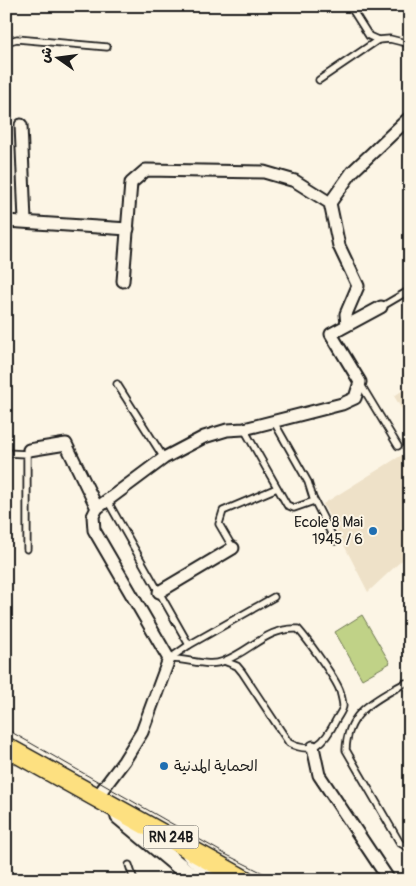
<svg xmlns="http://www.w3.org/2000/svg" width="416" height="886" font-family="Pangolin,'Playpen Sans Arabic',sans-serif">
<rect width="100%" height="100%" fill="#fcf5e5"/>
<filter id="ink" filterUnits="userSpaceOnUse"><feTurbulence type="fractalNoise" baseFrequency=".02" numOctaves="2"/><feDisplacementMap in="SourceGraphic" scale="10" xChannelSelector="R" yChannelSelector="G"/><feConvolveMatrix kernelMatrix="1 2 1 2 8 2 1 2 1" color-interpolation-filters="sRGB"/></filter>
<g filter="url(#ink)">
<!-- built -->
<g fill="#eee1c8">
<path d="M410,386V423L394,396Z"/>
<path d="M410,450V557L401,561L368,592L323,504Z"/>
</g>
<!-- pitch -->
<path fill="#c0d287" stroke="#6e7752" d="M362,615L390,663L362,679L335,632Z"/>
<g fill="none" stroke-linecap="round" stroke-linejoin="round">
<!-- lane casing -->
<g stroke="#1c1c1c" stroke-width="9">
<g id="lane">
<path d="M350,6L369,36L378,40L390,39L406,43L410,41"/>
<path d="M6,42L17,39L107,47"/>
<path d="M319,80L378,40"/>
<path d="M381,307L410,290"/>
<path d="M360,383L398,446"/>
<path d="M117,384L164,458"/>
<path d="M274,422L308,482L313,498L335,541"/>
<path d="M244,429L287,505L294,508L314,501"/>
<path d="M6,453L27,454V549"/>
<path d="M107,500L189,645"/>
<path d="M233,548L219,524L223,511L277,488"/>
<path d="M169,659C187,658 208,668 224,661C251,651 267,627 298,629C307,639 336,679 340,691C341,695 343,702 343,706C343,710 338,716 336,720C325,742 314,756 289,743L242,672L237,666L224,661"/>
<path d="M169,659L189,645L274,597"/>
<path d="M405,683C376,700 347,711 346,750L400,843L410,849"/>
<path d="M129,865L134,880"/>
</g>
</g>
<!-- street casing -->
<g stroke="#1c1c1c" stroke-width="15">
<g id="street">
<path d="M21,125L25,221"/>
<path d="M330,203L352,172L410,117"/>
<path d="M6,221L128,229"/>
<path d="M123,281L131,183L146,170L264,172L295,181L330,203L339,246L358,286L346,314L347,325"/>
<path d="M29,450L66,444L97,508"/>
<path d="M159,592L233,548"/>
<path d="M313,747L319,775L389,880"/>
<path d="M96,798L124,761L142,732L169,659L94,530L93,516L97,508L164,458L204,437L227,430L244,429L342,404L355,398L360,382L331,334L381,307"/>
</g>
</g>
<!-- secondary casing -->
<g stroke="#1c1c1c" stroke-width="20">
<g id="secondary">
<path d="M119,816L196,880"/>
<path d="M190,854L218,880"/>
</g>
</g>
<!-- primary casing -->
<g stroke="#1c1c1c" stroke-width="22">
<path id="primary" d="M6,747L245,880"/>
</g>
<!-- lane -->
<use href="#lane" stroke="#fcf5e5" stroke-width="5.5"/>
<!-- street -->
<use href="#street" stroke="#fcf5e5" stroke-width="11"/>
<!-- secondary -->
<use href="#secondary" stroke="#fcf5e5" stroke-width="16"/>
<!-- primary -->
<use href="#primary" stroke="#fde080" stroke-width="19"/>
<!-- tram -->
<path stroke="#1c1c1c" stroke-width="1" d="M6,729L225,854L277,880"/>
</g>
</g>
<!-- markers -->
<g fill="#1f6fb2" stroke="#fcf5e5" stroke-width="2">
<circle cx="373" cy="531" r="5"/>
<circle cx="164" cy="766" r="5"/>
</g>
<g text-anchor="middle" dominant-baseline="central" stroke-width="4" stroke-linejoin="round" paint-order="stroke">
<!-- shield labels -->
<rect fill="#fcf5e5" stroke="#5f5d58" stroke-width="1" x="143.5" y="825.5" width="55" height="23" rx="4"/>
<g font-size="14" font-weight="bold" fill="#1c1c1c">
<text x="171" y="837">RN 24B</text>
</g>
<!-- poi labels -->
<g font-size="15" fill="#1c1c1c" stroke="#fcf5e5" text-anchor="end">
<text x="363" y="522">Ecole 8 Mai<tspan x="363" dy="17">1945 / 6</tspan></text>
<text x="174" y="766" text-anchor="start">الحماية المدنية</text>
</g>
</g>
<!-- margin -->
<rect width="416" height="886" fill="none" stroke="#fcf5e5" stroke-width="25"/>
<rect x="12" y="12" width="391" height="861" fill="none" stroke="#1c1c1c" stroke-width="2" filter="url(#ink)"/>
<!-- north arrow -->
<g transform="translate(58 58) rotate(284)" stroke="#fcf5e5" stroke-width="4" paint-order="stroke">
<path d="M0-4L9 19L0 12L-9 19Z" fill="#1c1c1c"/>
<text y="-8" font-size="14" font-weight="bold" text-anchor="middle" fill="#1c1c1c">ش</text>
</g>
</svg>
